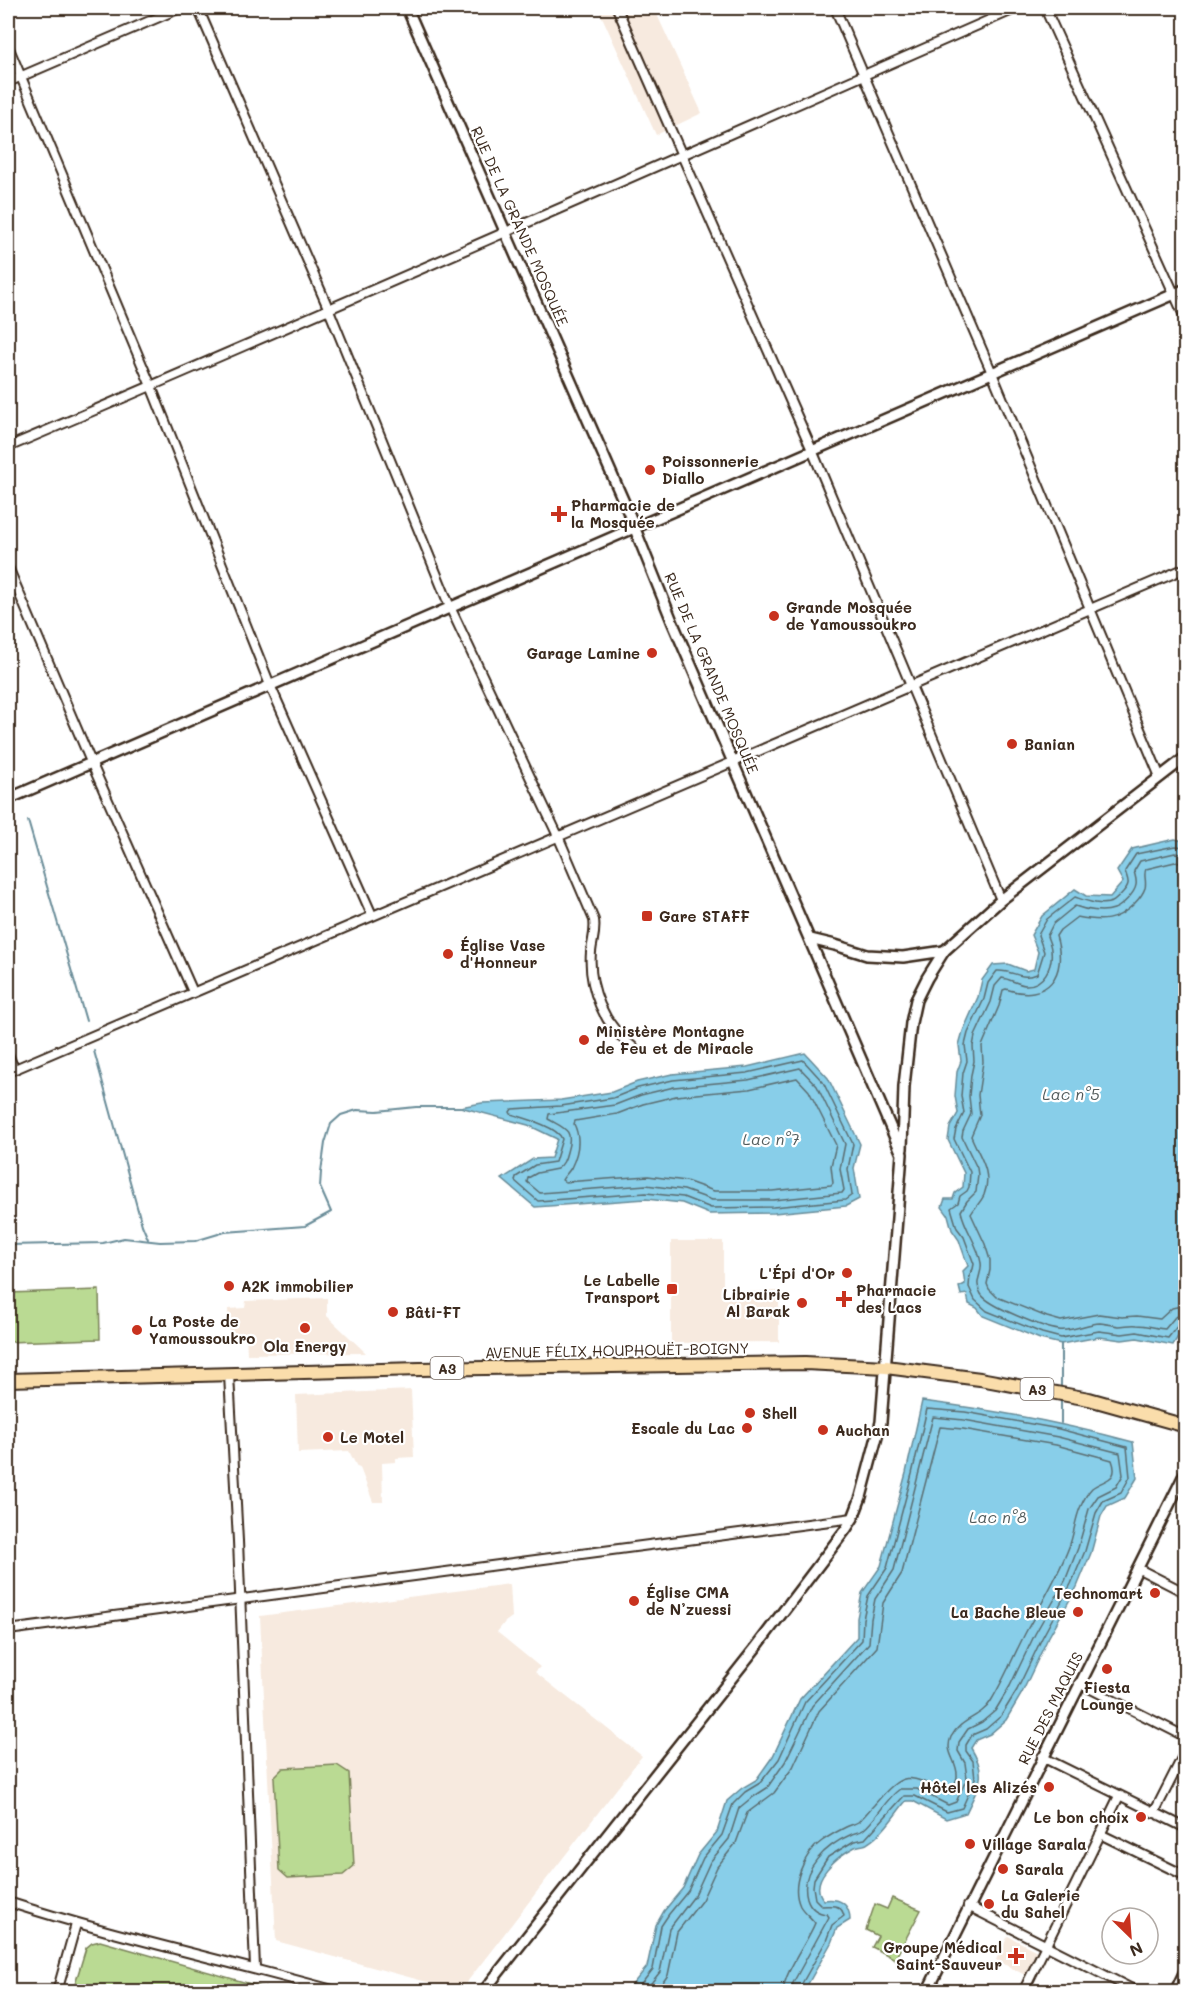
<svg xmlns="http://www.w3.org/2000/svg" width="1193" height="1999" font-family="Mali,sans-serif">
<rect width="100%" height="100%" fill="#fff"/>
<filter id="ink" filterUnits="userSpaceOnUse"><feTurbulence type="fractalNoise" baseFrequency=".0167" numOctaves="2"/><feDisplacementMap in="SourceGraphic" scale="12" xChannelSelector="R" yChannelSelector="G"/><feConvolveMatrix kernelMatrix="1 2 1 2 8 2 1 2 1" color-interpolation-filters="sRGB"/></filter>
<g filter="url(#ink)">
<!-- built -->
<g fill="#f7eadf">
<path d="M598,8H654L702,113L656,135Z"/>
<path d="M671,1241H723V1296H734V1292L779,1291V1342L671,1343Z"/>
<path d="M327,1298V1316L366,1353L247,1354L246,1334H229L228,1309L245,1308L246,1301Z"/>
<path d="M411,1390L414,1457L396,1458V1462L382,1463L383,1502H373L360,1468L357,1467L349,1451L298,1453L296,1395Z"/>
<path d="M510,1584L512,1617L505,1622L497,1632L540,1667L535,1672L642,1756L460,1991L276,1941L260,1616Z"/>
<path d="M1008,1936L1037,1951L1025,1975L996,1960Z"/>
</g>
<!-- green -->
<g fill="#bada93" stroke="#7a8258" stroke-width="1.5">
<path d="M99,1290L100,1339L8,1342V1293Z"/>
<path d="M337,1765L349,1773L354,1866L343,1875L288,1878L279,1870L274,1777L283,1768Z"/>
<path d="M892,1898L921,1910L895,1959L872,1947L878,1936L866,1930L875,1904L887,1909Z"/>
<path d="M100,1941L275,1991H73L86,1948L92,1943Z"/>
</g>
<!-- water -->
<g fill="#88cee9" stroke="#698c98" stroke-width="1.5">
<path d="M1175,839L1183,841L1186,847L1185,1325L1173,1345L1137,1338L1122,1340L1099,1337L1061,1344L1040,1339L983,1316L977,1308L969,1304L967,1294L961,1295L959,1287L965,1284L963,1271L968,1266L959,1240L952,1230L948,1215L942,1207L945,1199H953L955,1193L963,1187L964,1173L948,1140L950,1127L958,1113L955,1096L957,1072L961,1061L959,1045L963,1031L978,997L982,980L993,965L1008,964L1026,971L1034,969L1038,952L1031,935L1042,916L1075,889L1086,896L1110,897L1123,882L1117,871L1132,849Z"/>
<path d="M805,1053L828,1078L860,1144L854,1168L859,1199L846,1206L774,1213L709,1214L682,1203L646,1199L535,1207L502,1179L533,1159L551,1158L557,1139L528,1125L460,1107L482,1103L561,1100L612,1092L637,1082L672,1074L747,1067Z"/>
<path d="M922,1401C994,1410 1064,1423 1133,1442L1137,1478L1125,1498L1107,1506L1101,1516L1091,1553L1077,1587L1047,1640L1022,1693L1006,1720L990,1734L976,1740L971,1748C988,1776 979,1785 966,1813L946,1819L913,1801H906C895,1814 883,1834 868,1843C865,1846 859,1845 855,1847C839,1855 806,1881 824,1900C839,1898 850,1903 850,1920L837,1928L831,1943L804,1991H627L647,1967L656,1925L664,1911L683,1888L698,1855L717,1832L727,1801L742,1788L756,1780L773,1756L800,1699L857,1637V1618L862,1593L881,1566L906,1473Z"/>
</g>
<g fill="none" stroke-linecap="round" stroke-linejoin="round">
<!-- shore -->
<g stroke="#5a6c6f" stroke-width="1.5">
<path d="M1186,847L1175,846L1136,854L1125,871C1128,881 1131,883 1123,892C1120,895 1116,900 1112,902C1101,907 1084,900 1075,897L1047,919L1038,935L1044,952L1037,974C1021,981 1014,970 997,971L988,983L984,999L968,1033L965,1045L967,1061L963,1073L961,1096L964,1113L956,1129L954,1139L970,1172L969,1187L967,1191L960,1196L958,1203L951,1208L957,1228L964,1237L974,1264L973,1269L970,1274L969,1287L975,1300L987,1311L1042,1333L1061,1338L1099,1331L1122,1334L1137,1332L1168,1338L1179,1324L1186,1322"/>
<path d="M1186,855L1175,853L1140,861L1134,871C1135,876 1137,880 1136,885C1135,893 1121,907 1114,909C1103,913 1085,910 1075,906L1053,924L1047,936C1048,940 1051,945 1051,950C1053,966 1044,986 1025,985C1017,984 1010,979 1002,978L995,986L991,1002L975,1036L973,1046L974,1061L971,1075L969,1096L971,1114L963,1131L962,1137L977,1168L978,1175L976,1192L967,1201L961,1211C965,1230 978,1244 981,1263C983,1274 973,1281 981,1294C988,1306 1044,1328 1059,1330C1073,1332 1087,1323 1100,1323C1107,1324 1113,1325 1119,1326C1125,1326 1131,1324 1137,1325C1146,1325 1156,1328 1165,1329L1175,1317L1186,1314"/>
<path d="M1186,864L1175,862L1146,869C1143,875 1147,881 1145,888C1143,894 1139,899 1134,904C1116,922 1102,922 1077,917L1060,930L1056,936C1068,975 1048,1003 1006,989L1003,990L999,1006L982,1046L983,1062L978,1095L980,1115L971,1136C979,1156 993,1172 984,1195C981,1202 975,1207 971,1214L985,1244L990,1260V1270L987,1284L989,1289L997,1297L1047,1317L1061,1321L1099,1314L1122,1317L1137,1316L1160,1319L1172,1308L1186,1305"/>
<path d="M803,1060L823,1082L853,1144L848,1169L852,1195L845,1200L773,1207L711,1208L683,1197L646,1193L538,1201L515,1181L516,1177L535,1165L555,1162L562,1139C558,1127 524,1118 511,1114L510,1112L512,1109L561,1106L613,1098L638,1088L673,1080L747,1073Z"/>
<path d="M800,1068L817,1086L845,1144L840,1169L844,1190L842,1193L773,1200H712L684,1190L646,1185L540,1193L527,1182L528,1178L537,1173L557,1169C563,1165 565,1160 567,1152C574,1130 566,1129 548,1119L549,1114L615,1105L641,1095L674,1087L748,1080Z"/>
<path d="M797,1078L809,1091L836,1145L831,1166L833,1183L831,1185L772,1191H714L686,1181L648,1176L565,1182L562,1180C564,1176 568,1173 571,1168C578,1154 581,1138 574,1124L575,1121L617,1114L643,1104L676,1096L749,1089Z"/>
<path d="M635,1992L653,1969L661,1926L669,1914L688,1891L703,1858L722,1835L733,1804L745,1792L760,1783L779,1759L805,1702L862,1640L863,1619L868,1596L887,1568L912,1474L927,1409L965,1412L1059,1429L1127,1447L1130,1477L1121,1493L1103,1501L1096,1513L1085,1551L1071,1584L1042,1638L1017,1690L1001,1716L986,1729L972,1735L966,1745V1751L973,1761L975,1779L962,1808L947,1812L915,1796H904L865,1839L854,1841L828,1857L814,1879L813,1887L815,1899L822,1906C832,1906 841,1903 844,1916L832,1925L826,1941L800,1987L799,1992"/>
<path d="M644,1992L660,1972L669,1929L695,1895L710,1862L729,1839L739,1808L750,1799L767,1788L785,1762L812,1706L869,1643L871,1619L875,1599L894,1570L933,1417L964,1420L1058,1437L1120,1453L1123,1475L1116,1487L1098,1496L1089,1509L1078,1548L1065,1581L1035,1634L1010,1686L995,1711L982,1722L968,1729L959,1742L958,1751L965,1763L967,1778L956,1802L948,1805L917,1789H900C885,1799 877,1819 863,1830C859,1833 855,1832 850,1835C827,1845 799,1869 807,1898C810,1908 817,1913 827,1914L829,1917L793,1983L792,1992"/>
<path d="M656,1992L668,1975L677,1932L702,1900L717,1867L736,1843L747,1813L774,1793L793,1767L819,1711L877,1647L883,1603L902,1573L940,1427L963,1429L1056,1445L1112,1460C1120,1481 1104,1479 1092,1488C1087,1493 1083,1501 1080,1508C1075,1520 1074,1534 1069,1547C1058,1576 1043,1601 1028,1628C1015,1652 1005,1678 991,1701C981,1718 961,1718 951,1737C944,1753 958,1761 957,1776C957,1781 953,1788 950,1793L947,1794C908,1773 904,1770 874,1805C869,1810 864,1817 858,1822C855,1824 850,1825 846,1827C838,1831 829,1836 822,1841C804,1853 790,1885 800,1906C804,1913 811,1917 815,1923C807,1943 784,1972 783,1992"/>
</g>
<!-- stream -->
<g stroke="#698c98" stroke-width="2">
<path d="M28,821L86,1021"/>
<path d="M94,1051L142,1225L148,1239"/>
<path d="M8,1245L103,1243L124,1238L160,1242L195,1241L225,1232L305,1226L331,1212L320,1187L321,1172L325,1143L331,1124L341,1115L357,1110L377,1111L416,1107H460"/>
<path d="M1061,1391V1344"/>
<path d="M1061,1423V1399"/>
</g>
<!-- minor casing -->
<g stroke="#3b2a1e" stroke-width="12">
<g id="minor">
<path d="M198,8L329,310L450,607L558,836L594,920C596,932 592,941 591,952C588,988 604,1026 633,1047"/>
<path d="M617,8L812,450L1001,900"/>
<path d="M835,8L992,373L1160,777"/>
<path d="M1045,8L1186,320"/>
<path d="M8,46L151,386L270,685L372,915"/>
<path d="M8,82L180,8"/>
<path d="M8,447C345,304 681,155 1017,8"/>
<path d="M8,567L91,762L193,992"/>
<path d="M8,1054L14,1069"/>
<path d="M8,1072L1186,568"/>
<path d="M229,1375L238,1541L255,1968"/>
<path d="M1137,1568L1186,1593"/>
<path d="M8,1630L853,1518"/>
<path d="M1079,1683L1186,1737"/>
<path d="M1042,1757L1186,1828"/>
<path d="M1154,1813L1186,1750"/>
<path d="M1100,1834L1186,1876"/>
<path d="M8,1902C117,1937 229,1961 340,1992"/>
<path d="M968,1906L1138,1992"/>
<path d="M57,1992L76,1924"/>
<path d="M1023,1992L1119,1796"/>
</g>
</g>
<!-- tertiary casing -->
<g stroke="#3b2a1e" stroke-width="14">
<g id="tertiary">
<path d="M407,8L627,509L672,621L902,1154L881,1422L861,1497L853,1518L846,1529L757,1646L483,1992"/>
<path d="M8,799L1186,289"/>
<path d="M810,939L835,945L867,955L903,957L944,951"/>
<path d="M902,1149L904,1086L911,1023L916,1000L927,978L944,951L1001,900L1186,757"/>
<path d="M927,1992L1186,1471"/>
<path d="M1175,1992L1186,1969"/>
</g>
</g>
<!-- trunk casing -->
<g stroke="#3b2a1e" stroke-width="16">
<path id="trunk" d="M8,1380L420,1369L805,1363L886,1367L980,1379L1089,1399L1186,1426"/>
</g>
<!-- minor -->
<use href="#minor" stroke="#fff" stroke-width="8"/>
<!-- tertiary -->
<use href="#tertiary" stroke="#fff" stroke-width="9"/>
<!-- trunk -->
<use href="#trunk" stroke="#faddab" stroke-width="12"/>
</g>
</g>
<!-- markers -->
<g fill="#c8321e" stroke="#fff" stroke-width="2">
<circle cx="650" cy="470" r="6"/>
<path d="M556 505h6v6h6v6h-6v6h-6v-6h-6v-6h6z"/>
<circle cx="774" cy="616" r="6"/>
<circle cx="652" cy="653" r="6"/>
<circle cx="1012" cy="744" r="6"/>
<rect x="641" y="910" width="12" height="12" rx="3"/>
<circle cx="448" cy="954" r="6"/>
<circle cx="584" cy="1040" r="6"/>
<circle cx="847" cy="1273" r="6"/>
<circle cx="229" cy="1286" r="6"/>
<rect x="666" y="1283" width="12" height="12" rx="3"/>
<path d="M841 1290h6v6h6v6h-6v6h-6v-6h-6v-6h6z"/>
<circle cx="802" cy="1303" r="6"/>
<circle cx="393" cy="1312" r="6"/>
<circle cx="305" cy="1328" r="6"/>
<circle cx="137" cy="1330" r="6"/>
<circle cx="750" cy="1413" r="6"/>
<circle cx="747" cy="1428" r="6"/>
<circle cx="823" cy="1430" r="6"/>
<circle cx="328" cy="1437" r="6"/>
<circle cx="1155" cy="1593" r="6"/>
<circle cx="634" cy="1601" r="6"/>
<circle cx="1078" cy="1612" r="6"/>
<circle cx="1107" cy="1669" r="6"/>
<circle cx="1049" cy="1787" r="6"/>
<circle cx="1141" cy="1817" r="6"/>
<circle cx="970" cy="1844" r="6"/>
<circle cx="1003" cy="1869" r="6"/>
<circle cx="989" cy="1904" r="6"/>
<path d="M1013 1947h6v6h6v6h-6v6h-6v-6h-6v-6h6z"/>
</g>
<g text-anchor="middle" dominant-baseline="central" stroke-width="4.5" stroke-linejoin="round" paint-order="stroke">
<!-- shield labels -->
<g fill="#fff" stroke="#766a62" stroke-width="1.5">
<rect x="430.5" y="1357" width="33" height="22" rx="4.5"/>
<rect x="1020.5" y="1378" width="33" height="22" rx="4.5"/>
</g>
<g font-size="14" font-weight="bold" fill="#3b2a1e">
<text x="447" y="1368">A3</text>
<text x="1037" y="1389">A3</text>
</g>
<!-- street labels -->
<g font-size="15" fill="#3b2a1e" stroke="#fff">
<text transform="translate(520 226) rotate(66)">RUE DE LA GRANDE MOSQUÉE</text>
<text transform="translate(712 673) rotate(67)">RUE DE LA GRANDE MOSQUÉE</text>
<text transform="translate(617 1350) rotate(-1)">AVENUE FÉLIX HOUPHOUËT-BOIGNY</text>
<text transform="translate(1050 1708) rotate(-63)">RUE DES MAQUIS</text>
</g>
<!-- poi labels -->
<g font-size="15" font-weight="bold" fill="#3b2a1e" stroke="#fff" text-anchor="start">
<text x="662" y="461">Poissonnerie<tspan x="662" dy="17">Diallo</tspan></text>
<text x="571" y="505">Pharmacie de<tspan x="571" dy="17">la Mosquée</tspan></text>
<text x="786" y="607">Grande Mosquée<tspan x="786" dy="17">de Yamoussoukro</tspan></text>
<text x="640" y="653" text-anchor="end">Garage Lamine</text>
<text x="1024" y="744">Banian</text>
<text x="659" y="916">Gare STAFF</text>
<text x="460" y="945">Église Vase<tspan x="460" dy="17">d'Honneur</tspan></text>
<text x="596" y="1031">Ministère Montagne<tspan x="596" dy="17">de Feu et de Miracle</tspan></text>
<text x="835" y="1273" text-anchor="end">L'Épi d'Or</text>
<text x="660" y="1280" text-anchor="end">Le Labelle<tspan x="660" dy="17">Transport</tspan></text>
<text x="241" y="1286">A2K immobilier</text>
<text x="856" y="1290">Pharmacie<tspan x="856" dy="17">des Lacs</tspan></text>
<text x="790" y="1294" text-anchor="end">Librairie<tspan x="790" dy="17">Al Barak</tspan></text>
<text x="405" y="1312">Bâti-FT</text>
<text x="149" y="1321">La Poste de<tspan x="149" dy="17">Yamoussoukro</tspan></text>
<text x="305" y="1346" text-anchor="middle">Ola Energy</text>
<text x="762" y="1413">Shell</text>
<text x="735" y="1428" text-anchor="end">Escale du Lac</text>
<text x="835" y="1430">Auchan</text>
<text x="340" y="1437">Le Motel</text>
<text x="646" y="1592">Église CMA<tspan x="646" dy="17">de N’zuessi</tspan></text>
<text x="1143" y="1593" text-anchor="end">Technomart</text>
<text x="1066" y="1612" text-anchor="end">La Bache Bleue</text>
<text x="1107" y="1687" text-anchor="middle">Fiesta<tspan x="1107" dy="17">Lounge</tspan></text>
<text x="1037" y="1787" text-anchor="end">Hôtel les Alizés</text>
<text x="1129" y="1817" text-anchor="end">Le bon choix</text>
<text x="982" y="1844">Village Sarala</text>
<text x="1015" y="1869">Sarala</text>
<text x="1001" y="1895">La Galerie<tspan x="1001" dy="17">du Sahel</tspan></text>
<text x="1002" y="1947" text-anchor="end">Groupe Médical<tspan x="1002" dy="17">Saint-Sauveur</tspan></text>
</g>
<!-- water labels -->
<g font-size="16" font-style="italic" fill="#525b5b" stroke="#fff">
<text x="1071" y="1093">Lac n°5</text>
<text x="771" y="1138">Lac n°7</text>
<text x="998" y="1516">Lac n°8</text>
</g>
</g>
<!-- margin -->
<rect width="1193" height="1999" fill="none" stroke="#fff" stroke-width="30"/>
<rect x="15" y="15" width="1163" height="1969" fill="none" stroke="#3b2a1e" stroke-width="2" filter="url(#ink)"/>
<!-- north arrow -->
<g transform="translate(1130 1936) rotate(155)"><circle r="28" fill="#ffffff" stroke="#b1aaa5" stroke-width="1.5"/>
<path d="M0-4.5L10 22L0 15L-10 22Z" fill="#c8321e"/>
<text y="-9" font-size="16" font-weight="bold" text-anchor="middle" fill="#3b2a1e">N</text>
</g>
</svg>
